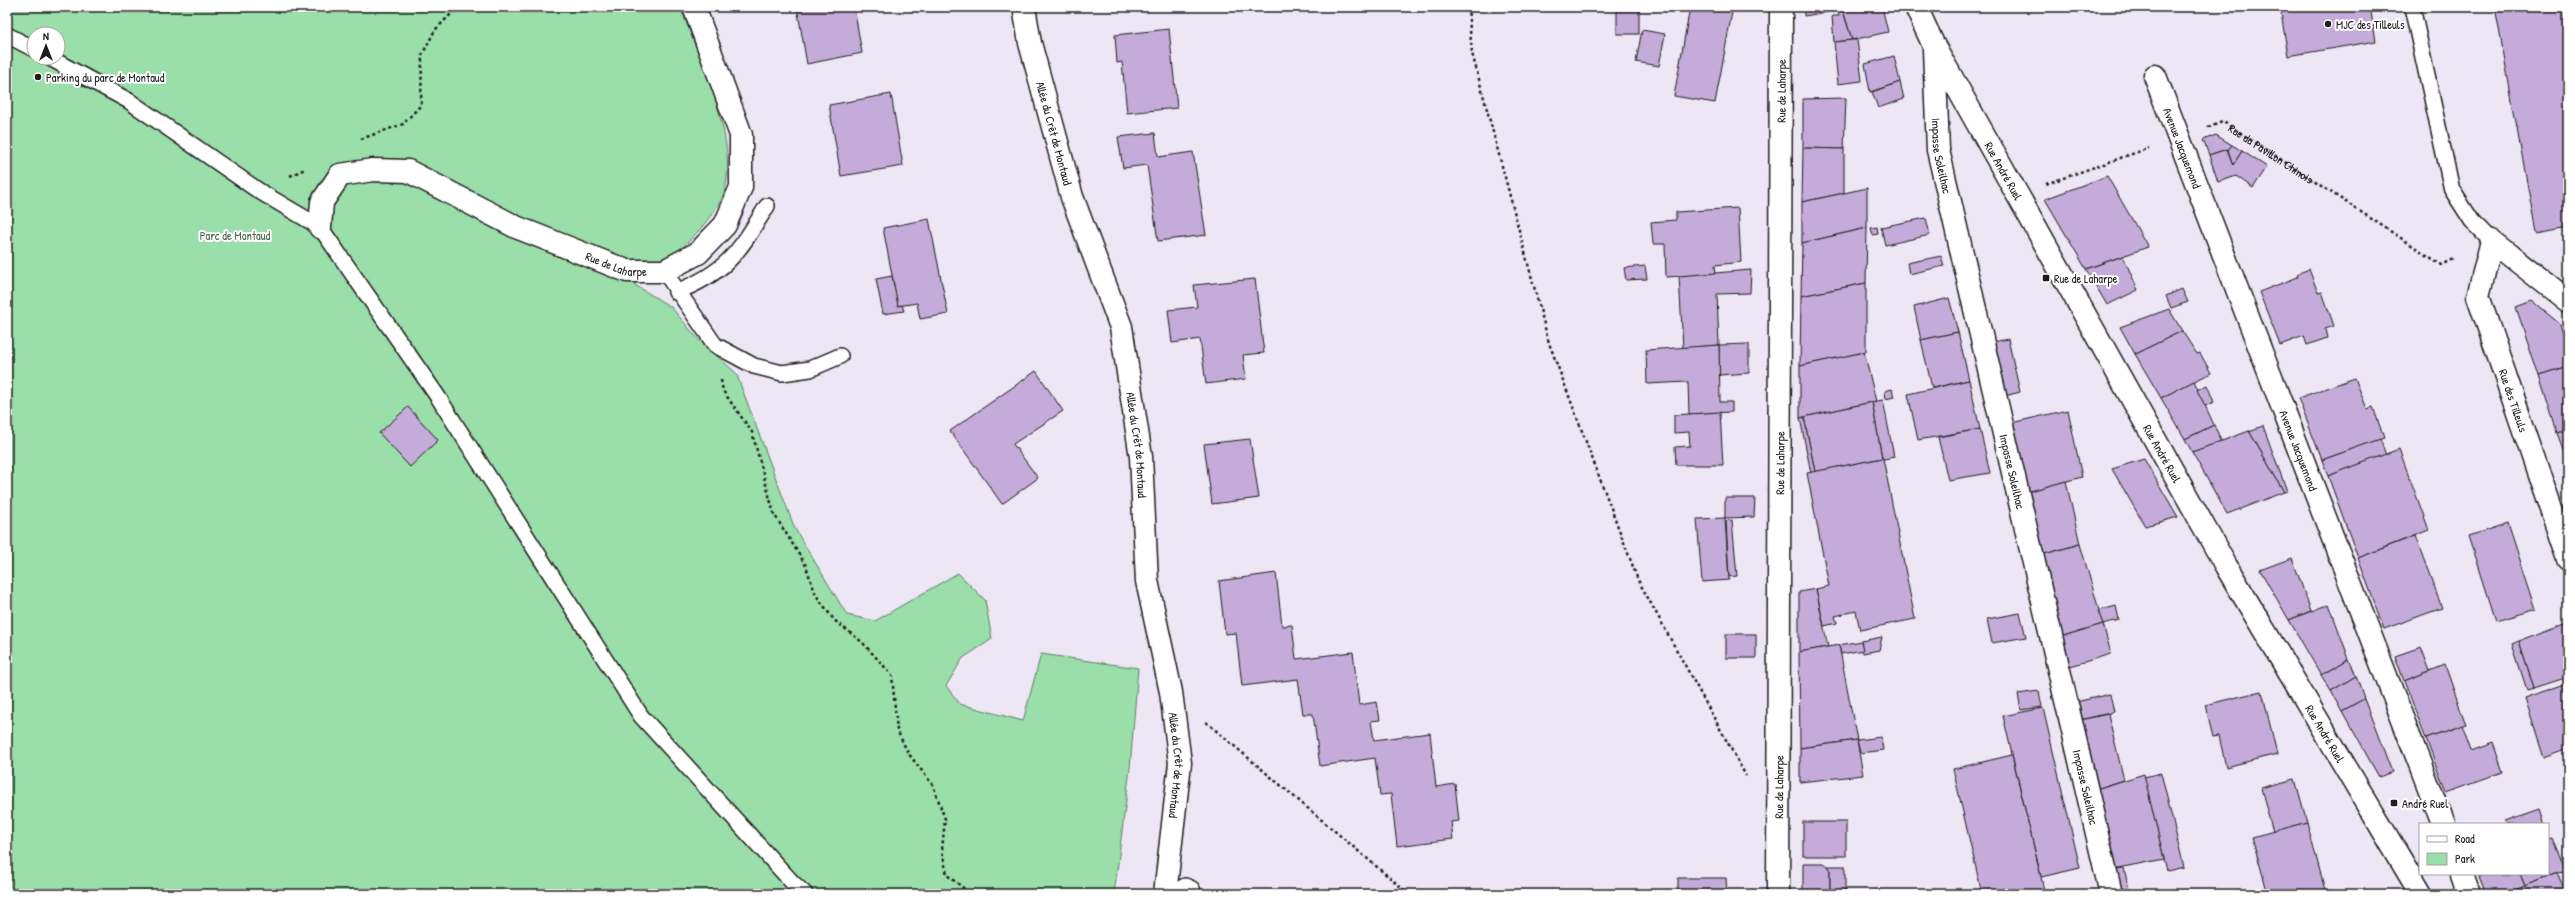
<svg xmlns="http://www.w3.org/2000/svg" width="2575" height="901" font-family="'Patrick Hand',sans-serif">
<rect width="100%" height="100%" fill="#ede6f4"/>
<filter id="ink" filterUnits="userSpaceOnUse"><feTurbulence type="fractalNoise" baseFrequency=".025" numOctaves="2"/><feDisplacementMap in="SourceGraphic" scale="8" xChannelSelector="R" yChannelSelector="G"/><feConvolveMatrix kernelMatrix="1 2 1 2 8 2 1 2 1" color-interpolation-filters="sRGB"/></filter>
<g filter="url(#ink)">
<!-- green -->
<path fill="#9adeaa" stroke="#5b7d63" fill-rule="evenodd" d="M7,7H680C699,56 740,141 724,193C719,208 696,235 684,246C673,256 652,263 638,269L635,285L671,307L698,339L736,373L795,529L847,615L875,621L958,573L985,600L992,639L963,658L946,686L960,704L1023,721L1041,654L1138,668L1130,768L1114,894H7ZM34,34H58V58H34Z"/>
<!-- building -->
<g fill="#c4abd9" stroke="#1c1c1c">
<path d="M797,7H854L862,53L807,64Z"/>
<rect x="1617" y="7" width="22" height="27"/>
<path d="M1690,7H1733L1715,103L1674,96Z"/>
<path d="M1804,7H1828V12L1804,16Z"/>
<path d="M1842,7H1882L1888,32L1852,40Z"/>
<path d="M2280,7H2370L2376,41L2288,56Z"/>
<path d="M2495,7H2568V20H2566L2568,46L2565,47L2568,64V226L2536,232Z"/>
<path d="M1842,8L1852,40L1834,42L1832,16H1839L1838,9Z"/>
<path d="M1169,29L1177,108L1127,113L1122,62L1117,63L1115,35Z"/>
<path d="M1642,30L1665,34L1659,66L1636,62Z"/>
<path d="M1852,40H1857L1862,81L1838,84L1834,42Z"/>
<path d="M1894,56L1900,82L1870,92L1865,64Z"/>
<path d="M1900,82L1904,99L1878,108L1872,92Z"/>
<path d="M891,94L903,166L841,176L829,105Z"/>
<path d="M1846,98L1844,149L1803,148V99Z"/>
<path d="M1155,133L1158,157L1193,152L1206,235L1158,241L1147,165L1123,168L1118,137Z"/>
<path d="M2216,135L2232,145L2228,150L2227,149L2209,155L2203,140Z"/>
<path d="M2232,145L2242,151L2233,165L2228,150Z"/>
<path d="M1803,148L1844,149V193L1802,202Z"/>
<path d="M2227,149L2233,165L2242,151L2267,167L2253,188L2236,176L2218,182L2209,155Z"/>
<path d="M2107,176L2148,247L2086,269L2045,199Z"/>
<path d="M1867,188V228L1802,243V202Z"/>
<path d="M1738,208L1741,262L1715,265L1716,274L1666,277L1665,244H1653L1651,222L1676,220V212Z"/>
<path d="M1926,218L1930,235L1885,245L1881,227Z"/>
<path d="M929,219L948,314L920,319L917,303L898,306L883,228Z"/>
<path d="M1877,227L1878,234L1873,235L1871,228Z"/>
<path d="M1867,228L1866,283L1801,296L1802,243Z"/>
<path d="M1941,256L1944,266L1909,274L1907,263Z"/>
<path d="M2123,256L2138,290L2107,305L2086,269Z"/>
<path d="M1645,266L1647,279L1626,280L1624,268Z"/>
<path d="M2309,269L2318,293L2322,292L2334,326L2325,329L2327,338L2307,345L2304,336L2280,345L2259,292L2298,277L2297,274Z"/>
<path d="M1751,270L1750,293L1717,294L1719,345L1683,348L1679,276Z"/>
<path d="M892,276L898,306L902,305L904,311L883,314L876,279Z"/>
<path d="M1255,279L1264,353L1243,355L1246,379L1206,384L1200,339L1172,343L1168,310L1197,307L1194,285Z"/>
<path d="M1866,283V352L1800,366L1801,296Z"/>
<path d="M2182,289L2188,302L2171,308L2166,296Z"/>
<path d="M1949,298L1958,332L1921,340L1914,307Z"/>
<path d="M2532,301L2560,324L2566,344H2568V367L2539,376L2516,307Z"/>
<path d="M2169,309L2182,331L2135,354L2120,327Z"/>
<path d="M2182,331L2197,354L2200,353L2211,373L2161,398L2135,354Z"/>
<path d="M1958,332L1969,380L1932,388L1921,340Z"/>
<path d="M2008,339L2020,392L2005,396L1993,342Z"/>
<path d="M1749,344V373L1719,375V345Z"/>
<path d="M1719,345L1720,402H1732V412L1689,414L1688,382L1647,384L1646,350Z"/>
<path d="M1864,352L1876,401L1800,418V366Z"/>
<path d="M2568,367V429L2557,433L2539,376Z"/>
<path d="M1036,371L1063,411L1013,444L1038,478L1002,504L950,431Z"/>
<path d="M2355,378L2367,409L2373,407L2384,438L2322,460L2298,398Z"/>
<path d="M1969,380L1980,429L1918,440L1908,394Z"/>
<path d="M2194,381L2214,425L2185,439L2161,398Z"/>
<path d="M2207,385L2214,402L2205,406L2197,390Z"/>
<path d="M1892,389L1894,397L1886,399L1885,391Z"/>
<path d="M1883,400L1894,457L1884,459L1882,458L1872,402Z"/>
<path d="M1872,402L1882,458L1815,472L1804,417Z"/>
<path d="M408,407L438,440L410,467L379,433Z"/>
<path d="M2068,410L2082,477L2027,492L2011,423Z"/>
<path d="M1720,412L1723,465H1676L1675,447L1690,446L1689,432L1674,433V415Z"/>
<path d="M1804,417L1815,472L1811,473L1800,418Z"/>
<path d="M2214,425L2222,442L2192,452L2185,439Z"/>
<path d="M2263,426L2287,491L2284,492L2249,431Z"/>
<path d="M1980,429L1990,473L1948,480L1938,437Z"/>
<path d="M2568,429V463L2557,433Z"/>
<path d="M2249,431L2284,492L2227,514L2192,452Z"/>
<path d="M1250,439L1259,498L1212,504L1204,444Z"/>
<path d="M2380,439L2386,455L2328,476L2322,460Z"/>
<path d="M2399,449L2429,530L2358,558L2328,476Z"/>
<path d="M1883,458L1915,619L1860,630L1856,611L1835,616L1837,623L1824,626L1816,589L1829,586L1807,473Z"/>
<path d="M2144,459L2178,517L2145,526L2112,469Z"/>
<path d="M2066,481L2080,544L2041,555L2027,492Z"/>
<path d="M1725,498H1755L1754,517L1725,518Z"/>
<path d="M1725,518L1729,580L1702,582L1697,519Z"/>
<path d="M1732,520L1737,576L1729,577L1726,521Z"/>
<path d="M2508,523L2536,609L2496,621L2469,536Z"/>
<path d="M2415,536L2442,608L2384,629L2358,558Z"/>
<path d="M2080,544L2103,624L2060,637L2041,555Z"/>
<path d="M2292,558L2311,611L2289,620L2260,570Z"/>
<path d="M1276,573L1282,626L1292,625L1296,659L1353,652L1359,705L1377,702L1380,720L1371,721L1374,740L1430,733L1436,787L1455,784L1459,821L1451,822L1453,839L1397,846L1391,794L1380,795L1375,758L1320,766L1313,714H1303L1298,679L1242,686L1236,633L1225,634L1219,581Z"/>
<path d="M1816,589L1828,647L1799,652V592Z"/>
<path d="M2329,604L2349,659L2321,675L2289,620Z"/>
<path d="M2116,606L2119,620L2103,624L2098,611Z"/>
<path d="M2020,613L2026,637L1992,643L1987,619Z"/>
<path d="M2103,624L2111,654L2067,667L2060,637Z"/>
<path d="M2564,624L2568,636V677L2534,688L2519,641Z"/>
<rect x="1726" y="634" width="30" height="24"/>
<path d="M1882,637L1879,650L1863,653L1861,641Z"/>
<path d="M1861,641L1863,650L1841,654L1839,645Z"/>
<path d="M2519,641L2534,688L2527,690L2512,644Z"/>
<path d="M1839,645L1857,740L1800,748L1799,652Z"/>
<path d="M2421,647L2430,671L2404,681L2395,656Z"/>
<path d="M2349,659L2356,676L2331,691L2321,675Z"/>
<path d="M2445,665L2466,725L2426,739L2404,681Z"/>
<path d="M2356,676L2364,699L2342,711L2331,691Z"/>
<path d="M2568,683V748L2543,757L2524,698Z"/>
<path d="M2039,691L2042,707L2021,710L2018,694Z"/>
<path d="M2262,691L2277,754L2226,767L2219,736L2213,737L2205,705Z"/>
<path d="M2110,694L2114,712L2080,720L2076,702Z"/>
<path d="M2364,699L2392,772L2379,777L2342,711Z"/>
<path d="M2043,708L2080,868L2041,877L2003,716Z"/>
<path d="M2108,714L2124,780L2096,789L2080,720Z"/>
<path d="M2462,726L2471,751L2493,743L2503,772L2446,792L2426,739Z"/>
<path d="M1881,737L1883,750L1860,753L1857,740Z"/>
<path d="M1857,740L1863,775L1800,782V748Z"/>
<path d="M2012,755L2041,877L2045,894H1982L1953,769Z"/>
<path d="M2161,773L2184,867L2167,871L2144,777Z"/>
<path d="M2144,774L2164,859L2114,869L2096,789Z"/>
<path d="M2295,779L2307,822L2273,832L2261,788Z"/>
<path d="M2540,809L2545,824H2507L2506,821Z"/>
<rect x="1803" y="822" width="43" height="34"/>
<path d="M2307,822L2326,894H2268L2252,837Z"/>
<path d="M2548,832L2550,838L2553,837L2566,871L2557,872L2525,886L2520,874H2548Z"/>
<path d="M1803,863H1824L1828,866L1830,869V894H1803Z"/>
<path d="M1828,866H1845V894H1830V869Z"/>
<path d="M2124,868L2130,894H2120L2114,869Z"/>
<path d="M2557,872L2566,894H2505L2525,886Z"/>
<path d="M2478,874H2520L2525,886L2505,894H2486Z"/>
<path d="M1678,878H1726L1727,894H1678Z"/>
</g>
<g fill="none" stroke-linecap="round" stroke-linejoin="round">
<!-- lane casing -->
<g stroke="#1c1c1c" stroke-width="18">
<g id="lane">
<path d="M2412,7L2452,190L2472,221L2492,241"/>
<path d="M7,35L34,49"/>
<path d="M50,58L129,101L259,191L320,227L438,397L641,716L792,882L805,894"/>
<path d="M664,271L715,345L754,366L782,373L810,369L840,356"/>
<path d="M676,292C728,272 739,251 767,206"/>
<path d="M1171,894L1185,886L1192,889L1194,894"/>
</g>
</g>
<!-- street casing -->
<g stroke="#1c1c1c" stroke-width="25">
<g id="street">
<path id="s2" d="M1024,7L1030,43L1072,197L1121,327L1141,457L1147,581L1171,692L1180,763L1165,894"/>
<path id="s3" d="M1916,7L1934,46L2226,566L2421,894"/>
<path id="s4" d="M1934,49L1938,150L2111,894"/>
<path id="s5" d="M2155,76L2443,824"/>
<path id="s6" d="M320,227L322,202L340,175L373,170L408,171L516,227L627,271H664L698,253L725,225L741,187V135L694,7"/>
<path id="s7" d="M2568,301L2492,241L2478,296L2568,559"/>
<path d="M2462,874L2469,894"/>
<path id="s8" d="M1778,894L1781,7"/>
</g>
</g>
<!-- path -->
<g stroke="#1c1c1c" stroke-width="2.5" stroke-dasharray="3 3" stroke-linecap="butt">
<path d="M1468,7L1472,53L1549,343L1638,580L1746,776"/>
<path id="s1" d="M2208,127L2222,121L2442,265L2454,259"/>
<path d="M361,139L403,124L421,105L422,55L435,30L458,7"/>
<path d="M290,176L305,169"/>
<path d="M2046,184L2149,148"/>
<path d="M721,380L723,391L752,432L774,514L805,564L816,595L834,620L862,642L892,675L897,730L908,753L933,785L945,819L942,850L947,875L971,894"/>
<path d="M1206,722L1409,894"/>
</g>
<!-- lane -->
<use href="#lane" stroke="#fff" stroke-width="15"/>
<!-- street -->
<use href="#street" stroke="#fff" stroke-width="22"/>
</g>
</g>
<!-- markers -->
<g fill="#1c1c1c" stroke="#fff" stroke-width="1.5">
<circle cx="2328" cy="24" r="4"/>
<circle cx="38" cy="77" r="4"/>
<rect x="2042" y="274" width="8" height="8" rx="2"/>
<rect x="2390" y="799" width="8" height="8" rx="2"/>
</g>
<g text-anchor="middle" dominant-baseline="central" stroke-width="4" stroke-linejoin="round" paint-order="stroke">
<!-- poi labels -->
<g font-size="12" fill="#1c1c1c" stroke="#fff" text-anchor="start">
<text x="2336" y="24">MJC des Tilleuls</text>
<text x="46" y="77">Parking du parc de Montaud</text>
<text x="2054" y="278">Rue de Laharpe</text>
<text x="2402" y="803">André Ruel</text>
</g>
<!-- street labels -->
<g font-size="12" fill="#1c1c1c" stroke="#fff">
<text stroke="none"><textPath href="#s8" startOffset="803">Rue de Laharpe</textPath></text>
<text stroke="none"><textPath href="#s2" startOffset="130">Allée du Crêt de Montaud</textPath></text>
<text stroke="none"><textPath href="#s5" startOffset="77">Avenue Jacquemond</textPath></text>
<text stroke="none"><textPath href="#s1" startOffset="74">Rue du Pavillon Chinois</textPath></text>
<text stroke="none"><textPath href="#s4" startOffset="107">Impasse Soleilhac</textPath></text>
<text stroke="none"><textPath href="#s3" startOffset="186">Rue André Ruel</textPath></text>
<text stroke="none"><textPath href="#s6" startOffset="355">Rue de Laharpe</textPath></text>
<text stroke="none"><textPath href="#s7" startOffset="264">Rue des Tilleuls</textPath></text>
<text stroke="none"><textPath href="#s2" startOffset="454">Allée du Crêt de Montaud</textPath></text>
<text stroke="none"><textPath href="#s5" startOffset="401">Avenue Jacquemond</textPath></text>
<text stroke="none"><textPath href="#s3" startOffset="510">Rue André Ruel</textPath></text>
<text stroke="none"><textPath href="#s8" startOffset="431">Rue de Laharpe</textPath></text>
<text stroke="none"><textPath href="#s4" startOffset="431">Impasse Soleilhac</textPath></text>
<text stroke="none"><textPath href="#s3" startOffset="834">Rue André Ruel</textPath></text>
<text stroke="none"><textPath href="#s2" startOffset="778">Allée du Crêt de Montaud</textPath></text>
<text stroke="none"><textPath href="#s8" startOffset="107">Rue de Laharpe</textPath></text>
<text stroke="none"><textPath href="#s4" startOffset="755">Impasse Soleilhac</textPath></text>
</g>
<!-- park labels -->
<g font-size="12" fill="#48604e" stroke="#fff">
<text x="235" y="235">Parc de Montaud</text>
</g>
</g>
<!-- margin -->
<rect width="2575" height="901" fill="none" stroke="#fff" stroke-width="24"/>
<rect x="12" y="12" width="2551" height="877" fill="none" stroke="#1c1c1c" stroke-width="1.5" filter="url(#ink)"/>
<!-- legend -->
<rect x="2419" y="823" width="130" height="52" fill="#ffffff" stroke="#a4a4a4"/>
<rect x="2427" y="836" width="20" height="6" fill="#ffffff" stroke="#a4a4a4"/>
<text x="2455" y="843" font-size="12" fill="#1c1c1c">Road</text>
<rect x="2427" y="853" width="20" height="12" fill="#9adeaa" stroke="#a4a4a4"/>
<text x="2455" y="863" font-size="12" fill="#1c1c1c">Park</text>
<!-- north arrow -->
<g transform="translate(46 46)"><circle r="19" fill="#ffffff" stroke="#a4a4a4"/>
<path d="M0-3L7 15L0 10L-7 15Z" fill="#1c1c1c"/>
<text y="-6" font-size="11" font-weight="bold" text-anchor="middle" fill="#1c1c1c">N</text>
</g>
</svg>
